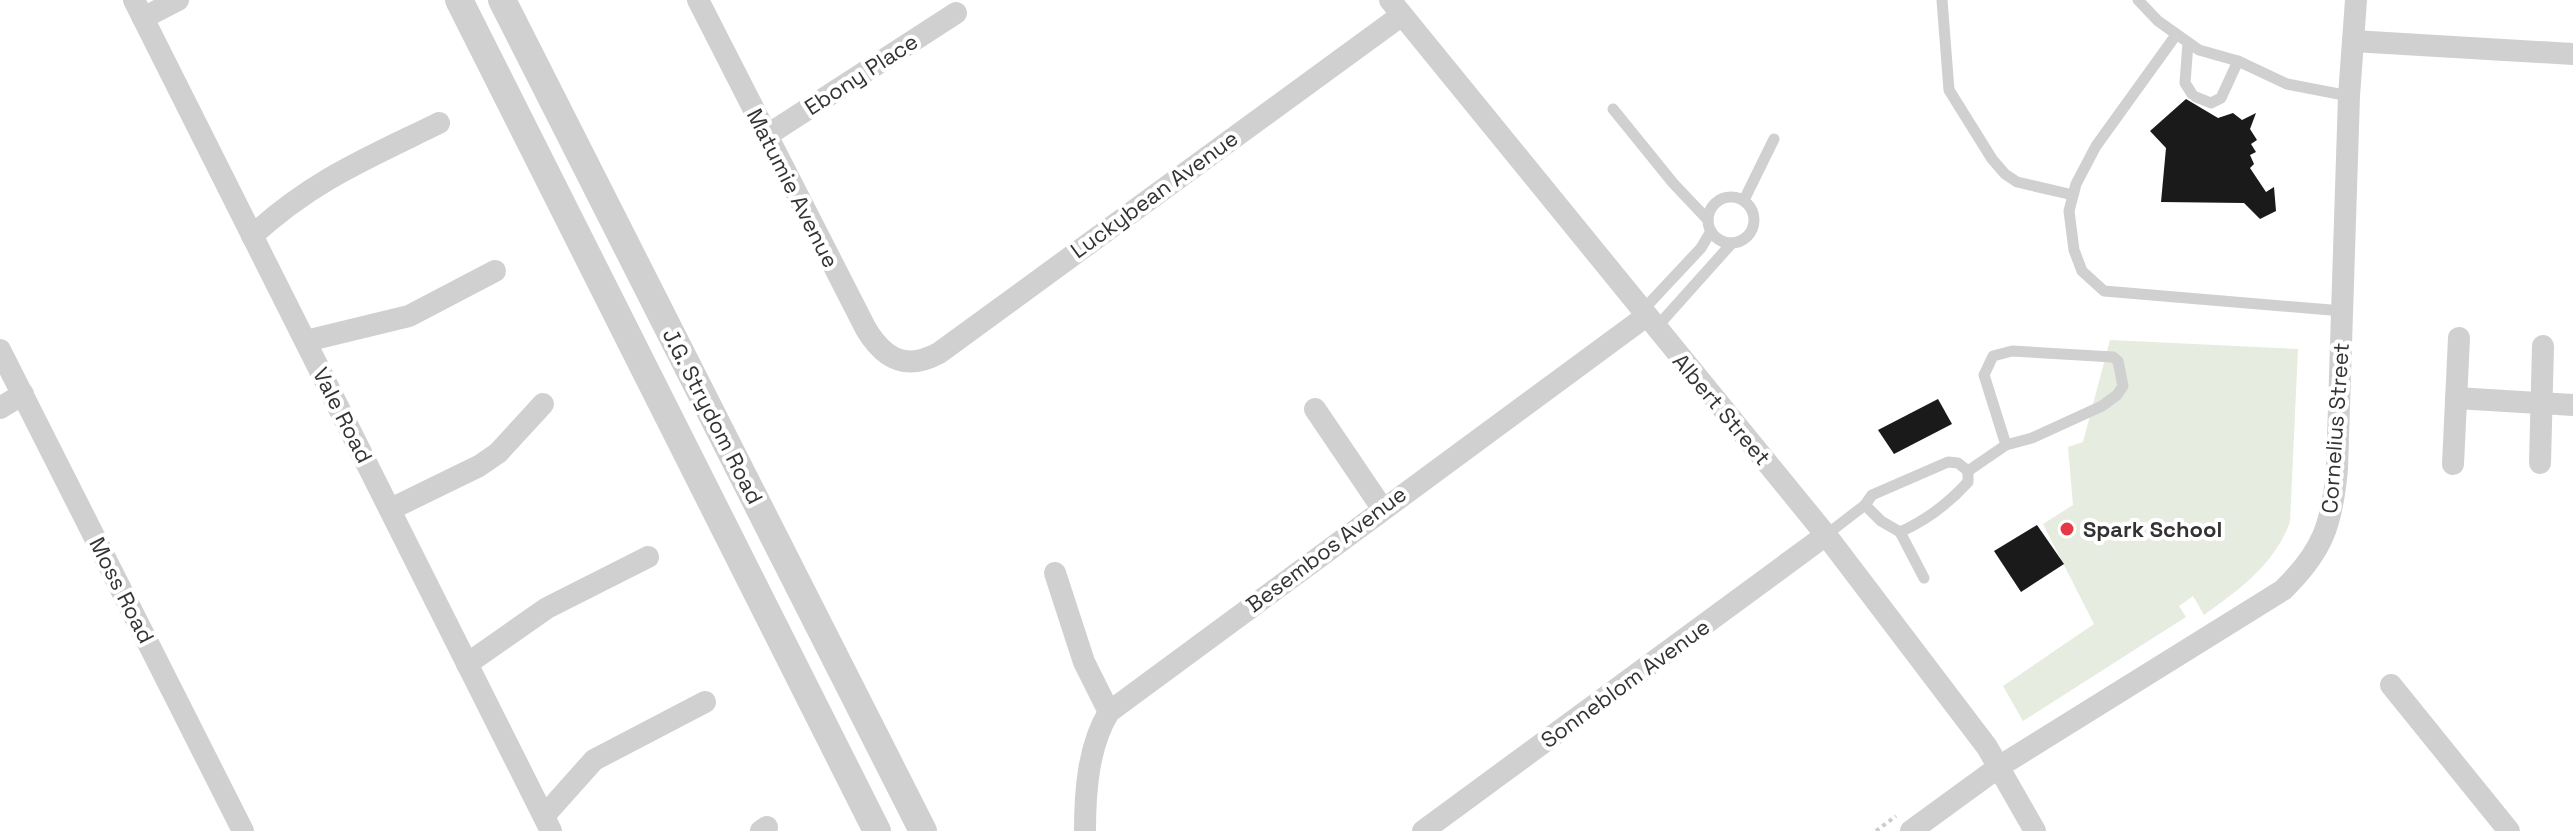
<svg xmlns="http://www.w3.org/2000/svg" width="2573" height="831" font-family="'Space Grotesk',sans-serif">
<rect width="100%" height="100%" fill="#fff"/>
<!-- green -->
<path fill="#e6ecdf" d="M2110,340L2298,349L2290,522C2274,565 2240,589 2204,615L2193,596L2179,606L2186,617L2023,721L2003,686L2094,624L2043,524L2073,505L2068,447L2083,442Z"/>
<!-- building -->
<g fill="#1a1a1a">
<path d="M2186,99L2218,118L2233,113L2242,120L2256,113L2250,129L2257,140L2251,144L2256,152L2250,155L2254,164L2250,168L2266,192L2274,187L2276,211L2260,219L2244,203L2161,202L2166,148L2150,131Z"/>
<path d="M1938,399L1952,424L1894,454L1878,430Z"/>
<path d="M2037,525L2064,564L2021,592L1994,551Z"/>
</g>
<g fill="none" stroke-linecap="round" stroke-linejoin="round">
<!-- path -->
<path stroke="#cdcdcd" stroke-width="4" stroke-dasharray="4 4" stroke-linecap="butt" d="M1876,831L1896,816"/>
<!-- service -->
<g stroke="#d0d0d0" stroke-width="11">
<path d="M1942,0L1949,90L1992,159L2005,174L2017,182L2073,195"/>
<path d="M2138,0L2158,21L2199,50L2238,61L2287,84L2349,96"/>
<path d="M2176,35L2096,146L2076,184L2069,211L2074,250L2082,271L2104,291L2343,311"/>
<path d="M2188,43L2185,83L2192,94"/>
<path d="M2196,97L2211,103L2221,98L2238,61"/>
<path d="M1613,109L1673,183L1708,220"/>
<circle cx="1731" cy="220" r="23"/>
<path d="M1744,200L1774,139"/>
<path d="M1642,311L1701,248L1711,231"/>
<path d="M1655,329L1732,243"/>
<path d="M1968,471L2006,445L2032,438L2102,406L2117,395L2123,386L2118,361L2113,357L2012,351L1993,356L1984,375L2006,445"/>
<path d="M1865,505L1881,521L1900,532L1924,578"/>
<path d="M1900,532C1927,520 1948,504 1968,482V471"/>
<path d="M1826,535L1865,505L1872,495L1948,462L1958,463L1968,471"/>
</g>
<!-- minor -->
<g stroke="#d0d0d0" stroke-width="22">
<path d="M134,0L551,831"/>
<path d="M698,0L866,329C884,359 906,371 939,353L1402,15"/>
<path d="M1390,0L1826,535L1987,747L2035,831"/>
<path d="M143,18L178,0"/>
<path d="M2353,41L2573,54"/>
<path d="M766,136L956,13"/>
<path d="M252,236C313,180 366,159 439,123"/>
<path d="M306,341L409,316L495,271"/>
<path d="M0,350L243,831"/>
<path d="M2456,398L2573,405"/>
<path d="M0,408L23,394"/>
<path d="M1315,409L1382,508"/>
<path d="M2540,463L2543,346"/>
<path d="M2453,464L2459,338"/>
<path d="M391,509L479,466L498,453L543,404"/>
<path d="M1055,573L1084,662L1109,712"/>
<path d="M467,664L547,608L648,557"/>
<path d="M2391,685L2509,831"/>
<path d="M544,816L594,760L705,702"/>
<path d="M761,831L767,827"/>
<path d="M1085,831C1085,792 1088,746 1109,712L1645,317"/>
<path d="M1423,831L1826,535"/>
<path d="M1911,831L2000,766L2283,590C2323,551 2332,524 2337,469L2349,96L2356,0"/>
</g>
<!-- tertiary -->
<g stroke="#d0d0d0" stroke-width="28">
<path d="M459,0L877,831"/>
<path d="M502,0L923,831"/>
</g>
</g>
<!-- markers -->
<circle fill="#e63946" stroke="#fff" stroke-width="3" cx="2067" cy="529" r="8"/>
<g text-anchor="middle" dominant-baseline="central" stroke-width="8" stroke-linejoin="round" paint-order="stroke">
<!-- street labels -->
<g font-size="22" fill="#333" stroke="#fff">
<text transform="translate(861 74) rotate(-33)">Ebony Place</text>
<text transform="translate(793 188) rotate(63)">Matumie Avenue</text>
<text transform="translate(1154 194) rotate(-36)">Luckybean Avenue</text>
<text transform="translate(1722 409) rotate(50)">Albert Street</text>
<text transform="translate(343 415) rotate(63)">Vale Road</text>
<text transform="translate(713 416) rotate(63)">J.G. Strydom Road</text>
<text transform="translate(2335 428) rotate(-86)">Cornelius Street</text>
<text transform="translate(1326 549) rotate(-37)">Besembos Avenue</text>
<text transform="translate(122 590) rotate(63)">Moss Road</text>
<text transform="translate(1625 683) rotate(-36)">Sonneblom Avenue</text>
</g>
<!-- poi labels -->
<g font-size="22" font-weight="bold" fill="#333" stroke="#fff" text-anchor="start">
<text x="2083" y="529">Spark School</text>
</g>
</g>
</svg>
